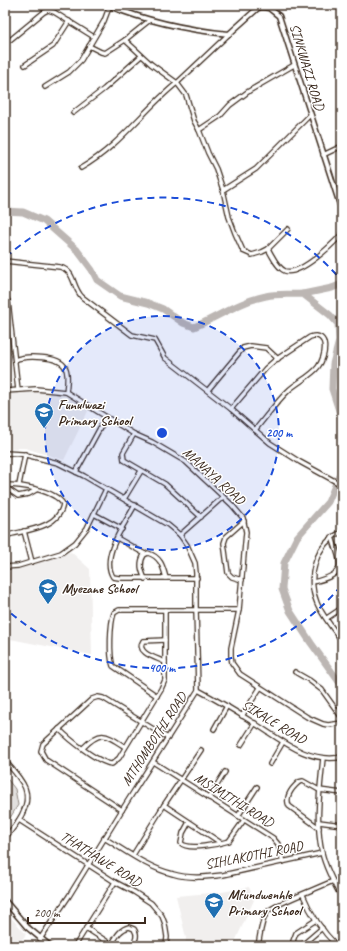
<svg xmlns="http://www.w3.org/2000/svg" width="347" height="951" font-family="Caveat,sans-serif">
<rect width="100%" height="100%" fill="#fff"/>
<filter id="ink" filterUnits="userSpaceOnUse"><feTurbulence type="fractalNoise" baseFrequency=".025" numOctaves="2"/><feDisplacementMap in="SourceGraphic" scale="8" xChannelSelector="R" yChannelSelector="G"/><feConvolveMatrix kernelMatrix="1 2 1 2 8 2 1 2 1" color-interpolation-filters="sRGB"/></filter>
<g filter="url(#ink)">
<!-- built -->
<g fill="#f1efee">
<path d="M39,392L62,393L89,409L64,460L25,448H11L5,393Z"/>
<path d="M71,552L90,569L92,655L5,638V573Z"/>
<path d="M249,887L254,900L233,946H185L186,938L176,896L222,892Z"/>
<path d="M5,911L26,934L18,946H5Z"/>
</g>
<!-- green -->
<path fill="#e2e0de" stroke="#8e857e" d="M5,776L15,789L18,805L5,826Z"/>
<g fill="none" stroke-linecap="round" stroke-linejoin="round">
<!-- river -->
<g stroke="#bcb6b3" stroke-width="7">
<path d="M5,211L23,212L44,221L77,250L92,270L97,280L120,296L148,303L163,309L183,323L194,327C217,317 241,301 266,296C277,293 291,295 303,294L330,315L338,324L339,341L333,364L332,389L342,420"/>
<path d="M303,294L332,288L342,284"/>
<path d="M342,469L328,502L297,537L284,563L282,589L290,611L311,643L342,686"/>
</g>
<!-- minor casing -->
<g stroke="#3b2a1e" stroke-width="6">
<g id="minor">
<path d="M229,34L177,83L186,95L194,121L199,130L208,153L216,169L223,190L229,217L235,233L243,251L252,255L262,252L268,249L288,229"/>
<path d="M10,40L44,12L48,10L54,12L94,37"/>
<path d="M89,46L101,52L105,53L125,40L150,20"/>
<path d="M25,65L53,46L69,21"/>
<path d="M45,87L69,72L81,60L104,21L110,5"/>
<path d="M73,113L104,89L141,56"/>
<path d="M199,130L220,116L230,105L249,91L294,65"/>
<path d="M323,155L342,146"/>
<path d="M81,168C120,146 143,110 177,83L151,64L125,40"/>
<path d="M223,190L256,169L310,115"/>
<path d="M268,249C272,255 277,268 285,271C300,276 333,244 342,234"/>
<path d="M5,261L60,267C76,272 71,285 82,297L132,335L155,340L165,358L231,409L270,443L300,462L342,485"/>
<path d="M5,296L8,301L18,390"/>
<path d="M15,360C26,355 59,356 65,367C69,373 67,385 66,392"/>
<path d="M208,390L243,348L251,346L266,348L278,359"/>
<path d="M5,391L36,389L66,392L134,434L152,442L186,462L232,505L243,518L246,532L239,610L231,648V656L232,663L240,674L307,717L323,724L328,725L342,723"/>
<path d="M231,409L266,368L274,361L310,337C330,331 326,357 318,367C311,376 298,382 289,390C277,401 266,417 255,430"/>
<path d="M134,434L123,453L124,460L165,484L201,517"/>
<path d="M5,453L22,454L58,463L84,476L168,525L180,535L187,545L195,563L196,573V609L198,690L122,810L69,896L40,939"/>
<path d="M76,472L106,417"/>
<path d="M5,485C20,485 55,490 63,504C59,528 27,530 8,535H5"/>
<path d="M19,485L25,454"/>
<path d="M5,487L18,496L29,494L36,490"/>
<path d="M124,499L141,471"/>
<path d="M135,505C125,524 100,556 113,577L119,578H197"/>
<path d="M94,514L122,529"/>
<path d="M24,531L32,562"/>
<path d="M342,532C316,543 306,577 317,603C322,615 334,630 342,641"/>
<path d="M180,535L223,497"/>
<path d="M117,538L145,554"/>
<path d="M5,567L18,566L61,553L75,543L87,528L106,489"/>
<path d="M145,579C141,570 139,563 144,555L148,553C161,557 163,567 166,578"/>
<path d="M242,580L232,577L228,573L224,543L226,537L244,521"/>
<path d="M313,582C347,574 342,566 332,537"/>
<path d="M327,618L342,608"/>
<path d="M165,640L143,641C135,653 157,658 165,662"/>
<path d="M295,672L309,680L322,690L342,718"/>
<path d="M198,690C217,700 235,711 254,723C280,739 308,764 342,757"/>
<path d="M157,696L113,666C109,656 110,624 114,613L119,610H239"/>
<path d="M242,716L260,688"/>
<path d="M59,729C69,739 98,763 112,764L119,758L161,689L165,680V610"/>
<path d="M214,729L227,706"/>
<path d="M241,745L255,723"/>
<path d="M83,748C101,730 105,734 125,747"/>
<path d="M323,758C320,789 315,822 322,853C326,869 334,884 342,898"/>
<path d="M5,761C12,769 21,778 25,788C32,806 16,825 5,838"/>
<path d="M153,762L273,838L278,844L283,862"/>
<path d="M270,764L283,742"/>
<path d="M209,798L225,772"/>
<path d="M164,805L221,843"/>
<path d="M122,810L46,760L41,751L43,744L92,699L98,697L103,698L168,738"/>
<path d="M238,816L257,787"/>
<path d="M19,820L115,882L134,892L151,903L162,916L165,924L167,937L166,946"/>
<path d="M189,822L183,833L181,843C188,851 219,844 229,841L244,820"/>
<path d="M319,822L342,825"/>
<path d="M319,828L289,806C285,797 292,788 299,782L303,781L319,790L342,793"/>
<path d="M104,838C126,851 148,868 173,874C189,879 207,877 223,875L322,853"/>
<path d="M133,855L164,805L201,750"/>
<path d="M303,895C311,915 322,931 337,946"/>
<path d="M86,928L114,946"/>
<path d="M112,944C116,937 120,929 129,927L134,929C138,935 136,940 132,946"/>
<path d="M75,946L115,882"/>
<path d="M258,946C260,936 261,921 267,912C272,905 321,887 333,881"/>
<path d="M296,946L293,941L296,933L316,920"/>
<path d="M301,946L322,928"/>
</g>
</g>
<!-- tertiary casing -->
<g stroke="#3b2a1e" stroke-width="7">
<g id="tertiary">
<path d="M107,5C146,21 187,30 229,34L258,8L262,7L269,8L279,16L342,211"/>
<path d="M5,901L27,927L50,946"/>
</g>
</g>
<!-- minor -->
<use href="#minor" stroke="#fff" stroke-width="3.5"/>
<!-- tertiary -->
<use href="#tertiary" stroke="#fff" stroke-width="4"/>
</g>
</g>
<!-- distance rings -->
<circle cx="162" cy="433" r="117" fill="#1d4ed8" fill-opacity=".12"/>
<g fill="none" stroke="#1d4ed8" stroke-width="2" stroke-dasharray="7 5">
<circle cx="162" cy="433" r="117"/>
<path d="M341 586A235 235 0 0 1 6 609M6 257A235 235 0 0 1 341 280"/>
</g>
<!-- icons -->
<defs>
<g id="school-pin" transform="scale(1)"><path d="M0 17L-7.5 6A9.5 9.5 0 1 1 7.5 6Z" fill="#1f6fb2" stroke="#fff"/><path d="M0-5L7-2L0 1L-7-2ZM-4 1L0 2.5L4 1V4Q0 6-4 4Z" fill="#fff"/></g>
</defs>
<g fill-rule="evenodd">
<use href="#school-pin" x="44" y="412"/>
<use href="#school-pin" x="48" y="588"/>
<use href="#school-pin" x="214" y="902"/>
</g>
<g text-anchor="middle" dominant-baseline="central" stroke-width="3" stroke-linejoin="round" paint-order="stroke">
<!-- street labels -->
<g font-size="14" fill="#3b2a1e" stroke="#fff">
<text transform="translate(307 67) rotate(73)">SINKWAZI ROAD</text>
<text transform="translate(214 476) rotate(42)">MANAYA ROAD</text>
<text transform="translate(274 722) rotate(31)">SIKALE ROAD</text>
<text transform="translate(154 739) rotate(-57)">MTHOMBOTHI ROAD</text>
<text transform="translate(234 800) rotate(32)">MSIMITHI ROAD</text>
<text transform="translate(254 855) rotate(-11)">SIHLAKOTHI ROAD</text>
<text transform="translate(101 859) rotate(32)">THATHAWE ROAD</text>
</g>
<!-- poi labels -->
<g font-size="14" font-weight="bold" fill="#3b2a1e" stroke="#fff" text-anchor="start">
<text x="58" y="404">Funulwazi<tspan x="58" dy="16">Primary School</tspan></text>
<text x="62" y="588">Myezane School</text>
<text x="228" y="894">Mfundwenhle<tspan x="228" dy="16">Primary School</tspan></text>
</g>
</g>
<circle cx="162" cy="433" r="6" fill="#1d4ed8" stroke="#fff" stroke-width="2"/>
<g font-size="12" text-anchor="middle" font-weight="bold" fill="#1d4ed8" stroke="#fff" stroke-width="3" stroke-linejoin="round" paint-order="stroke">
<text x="279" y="437">200 m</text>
<text x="162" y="672">400 m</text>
</g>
<!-- margin -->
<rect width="347" height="951" fill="none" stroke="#fff" stroke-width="20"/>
<rect x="10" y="10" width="327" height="931" fill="none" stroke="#3b2a1e" stroke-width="1.5" filter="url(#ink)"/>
<!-- scale -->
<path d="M28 917v6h117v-6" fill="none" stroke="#3b2a1e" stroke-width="2"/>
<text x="34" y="917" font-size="12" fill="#3b2a1e" stroke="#ffffff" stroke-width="3" paint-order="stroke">200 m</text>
</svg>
